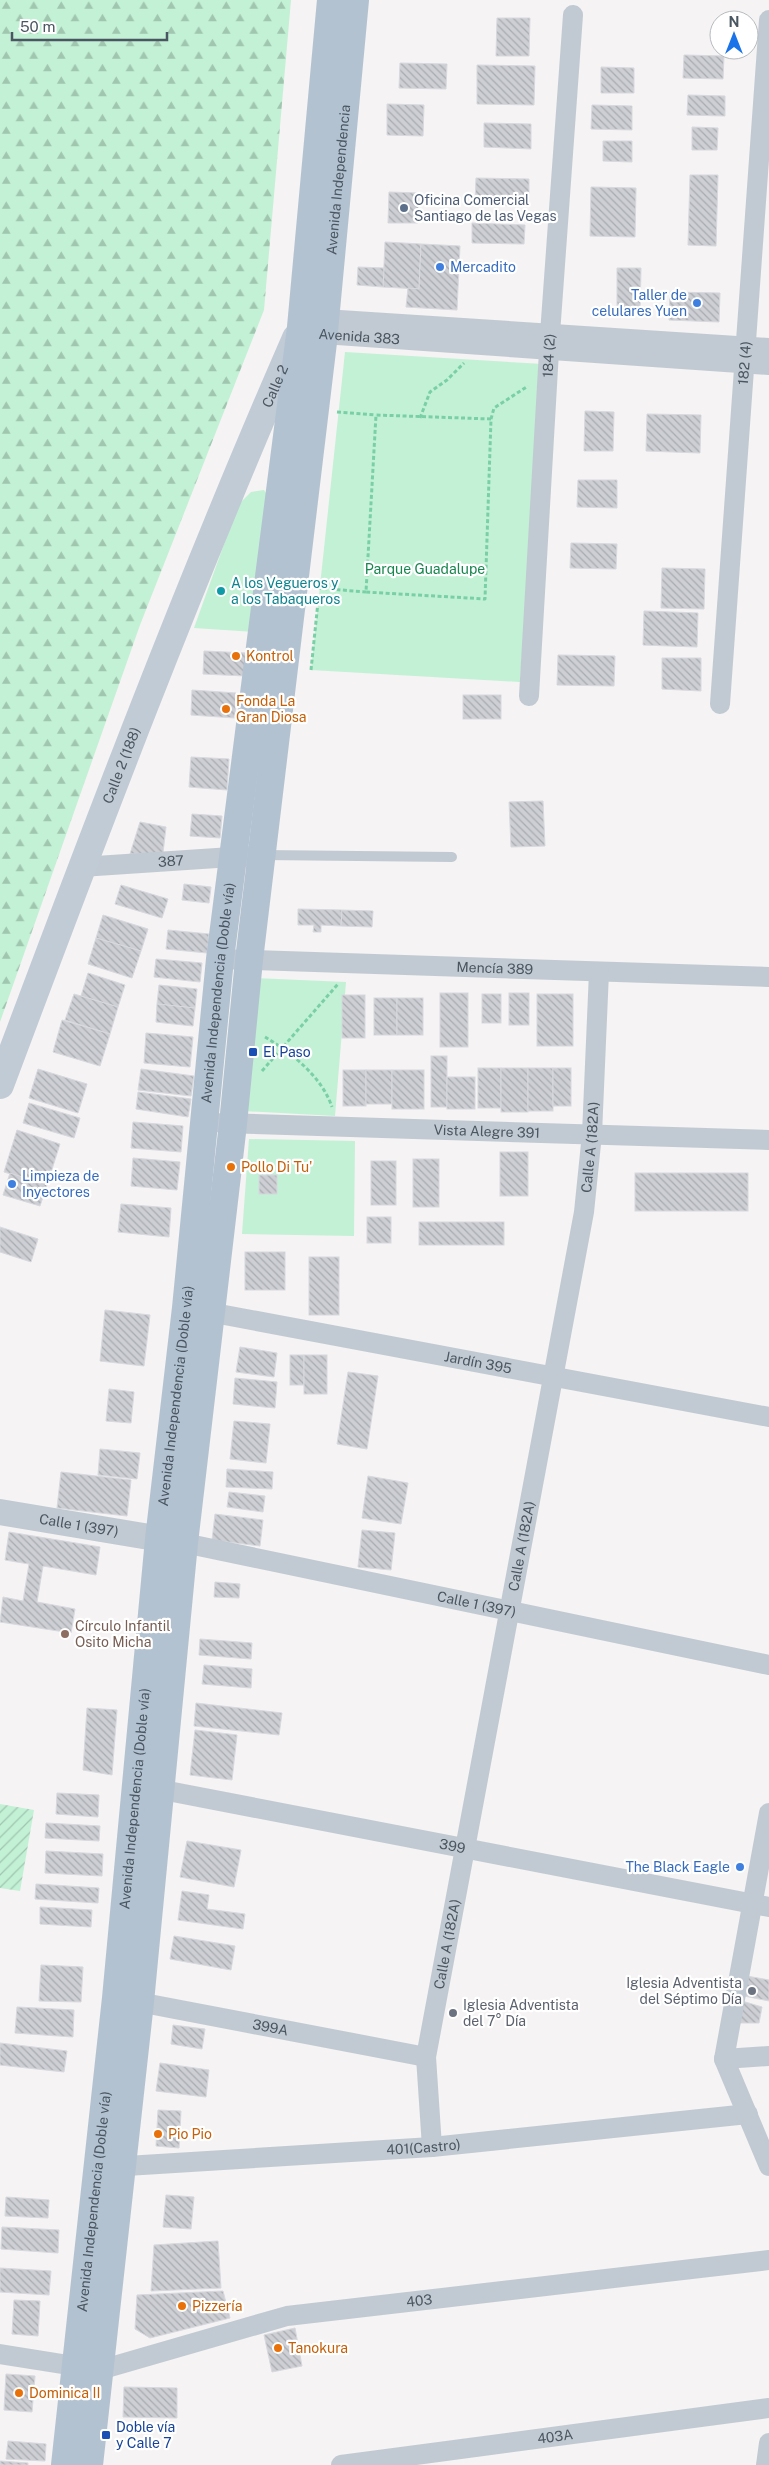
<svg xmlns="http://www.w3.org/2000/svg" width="769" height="2465" font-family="'Public Sans',sans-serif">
<defs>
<pattern id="forest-firs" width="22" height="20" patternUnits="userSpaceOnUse" patternTransform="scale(1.25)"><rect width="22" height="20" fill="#c3f1d5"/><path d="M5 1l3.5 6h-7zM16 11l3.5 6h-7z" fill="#a0c6b0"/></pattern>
<pattern id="garden-furrows" width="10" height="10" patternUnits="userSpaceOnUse" patternTransform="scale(1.25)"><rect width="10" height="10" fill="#c3f1d5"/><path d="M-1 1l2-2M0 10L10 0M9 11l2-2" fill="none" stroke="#a0c6b0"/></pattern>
<pattern id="building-back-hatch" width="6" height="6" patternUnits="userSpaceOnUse" patternTransform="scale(1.25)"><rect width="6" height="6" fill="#cdcfd5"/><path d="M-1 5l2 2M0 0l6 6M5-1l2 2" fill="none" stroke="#a8abb0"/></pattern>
</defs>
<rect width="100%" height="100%" fill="#f5f3f3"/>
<!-- forest -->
<path fill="url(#forest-firs)" d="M0,0H291L264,310L140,625L0,1022Z"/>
<!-- park -->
<g fill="#c3f1d5">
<path d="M345,352L543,364L520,682L311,670Z"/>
<path d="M264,490L271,501L255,632L194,628L238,505L251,492Z"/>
<path d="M254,978L346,982L335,1116L244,1111Z"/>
<path d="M249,1139L355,1141L354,1236L242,1234Z"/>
</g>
<!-- garden -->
<path fill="url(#garden-furrows)" d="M0,1804L34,1810L20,1891L0,1888Z"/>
<!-- building -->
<g fill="url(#building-back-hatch)" stroke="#d7d9de">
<path d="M497,18H530L529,56H496Z"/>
<path d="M684,55L724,56L723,79L683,78Z"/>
<path d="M400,63L447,64L446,89L399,88Z"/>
<path d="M477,65L535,66L534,105L477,104Z"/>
<path d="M601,67L634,68V93H601Z"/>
<path d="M688,95L725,96V116L687,115Z"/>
<path d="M387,104L424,105L423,136L387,135Z"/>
<path d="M592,105L632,106V130L591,129Z"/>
<path d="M484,123L531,124V149L484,147Z"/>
<path d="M692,127L718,128L717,150H692Z"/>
<path d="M603,141H632V162L603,161Z"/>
<path d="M690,175H718L716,246L688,245Z"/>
<path d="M476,178L529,179V206L475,205Z"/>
<path d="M591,187L636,188L635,237L590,236Z"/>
<path d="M389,192L419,193L418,223H388Z"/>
<path d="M472,223L525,225L524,244L472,243Z"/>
<path d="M385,242L421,244L419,289L383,287Z"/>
<path d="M421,244L460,246L457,310L406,307L408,288L419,289Z"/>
<path d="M358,267L384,268L383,287L357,285Z"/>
<path d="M617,268H641L640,314L617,313Z"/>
<path d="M670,292L720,293L719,322L669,320Z"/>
<path d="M585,411L614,412L613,451H584Z"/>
<path d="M647,414L701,415L700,453L646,451Z"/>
<path d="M578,480H617V508L577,507Z"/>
<path d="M571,543L617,544L616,569L570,568Z"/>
<path d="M662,568L705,569L704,609L661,608Z"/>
<path d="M644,611L698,613L697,647L643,645Z"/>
<path d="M204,651L247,653L245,676L203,674Z"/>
<path d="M558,655L615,656L614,686L557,685Z"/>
<path d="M662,658H701V691L662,689Z"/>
<path d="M192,690L236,693L235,718L191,715Z"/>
<rect x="463" y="695" width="38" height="24"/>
<path d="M191,757L229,759L227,790L189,787Z"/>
<path d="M543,801L545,846L511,847L509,802Z"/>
<path d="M192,814L222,816L220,838L190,836Z"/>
<path d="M140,822L166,827L163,853L130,854Z"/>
<path d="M184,884L211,887L209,903L182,900Z"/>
<path d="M121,885L168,899L162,918L115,904Z"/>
<path d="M298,909L342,910L341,926L321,925V932H313L314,925H298Z"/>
<path d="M342,910L373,911L372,927L341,926Z"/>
<path d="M103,915L148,929L141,951L96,938Z"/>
<path d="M168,930L209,934L207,953L166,949Z"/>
<path d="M96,938L141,951L132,978L88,964Z"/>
<path d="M156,959L202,963L200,982L154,977Z"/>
<path d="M88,973L125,985L118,1007L81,996Z"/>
<path d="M159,985L197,989L195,1008L157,1004Z"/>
<rect x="440" y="993" width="28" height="54"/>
<rect x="509" y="993" width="20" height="32"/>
<path d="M74,994L118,1007L110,1034L65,1020Z"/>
<rect x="482" y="994" width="19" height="29"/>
<rect x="537" y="994" width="36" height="52"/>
<rect x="342" y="995" width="23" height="43"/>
<rect x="374" y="998" width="23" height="37"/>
<rect x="397" y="998" width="26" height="37"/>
<path d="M157,1004L195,1008L193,1026L156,1022Z"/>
<path d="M62,1020L110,1034L100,1066L53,1052Z"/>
<path d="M146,1033L193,1037L190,1067L144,1063Z"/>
<rect x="431" y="1056" width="16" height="51"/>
<rect x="478" y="1068" width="23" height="40"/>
<rect x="501" y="1068" width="27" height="44"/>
<rect x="528" y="1068" width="25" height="43"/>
<rect x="553" y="1068" width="18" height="38"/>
<path d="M38,1069L87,1084L78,1113L29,1098Z"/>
<path d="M141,1069L194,1076L191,1096L138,1090Z"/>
<rect x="343" y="1070" width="23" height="36"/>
<rect x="366" y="1070" width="26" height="34"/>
<rect x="392" y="1070" width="32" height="39"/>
<rect x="447" y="1077" width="28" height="32"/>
<path d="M138,1092L191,1099L188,1117L136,1109Z"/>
<path d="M29,1103L80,1118L74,1138L23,1123Z"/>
<path d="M133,1122L183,1126L181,1152L131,1148Z"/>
<path d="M17,1130L60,1144L47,1185L4,1172Z"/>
<rect x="500" y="1152" width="28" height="44"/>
<path d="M133,1158L180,1162L177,1190L131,1186Z"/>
<rect x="413" y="1159" width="26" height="48"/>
<rect x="371" y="1161" width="25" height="44"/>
<path d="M10,1173L47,1185L40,1206L3,1195Z"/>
<rect x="635" y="1173" width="113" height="38"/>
<rect x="259" y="1175" width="18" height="19"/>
<path d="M121,1204L171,1208L169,1237L118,1232Z"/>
<rect x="367" y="1217" width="24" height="26"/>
<rect x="419" y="1222" width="85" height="23"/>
<path d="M0,1227L38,1239L31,1262L0,1252Z"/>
<rect x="245" y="1252" width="40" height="38"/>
<rect x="309" y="1257" width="30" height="58"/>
<path d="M105,1310L150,1315L144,1366L100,1361Z"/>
<path d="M240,1347L277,1353L274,1377L236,1372Z"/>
<rect x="290" y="1355" width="14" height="30"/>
<rect x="304" y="1355" width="23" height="39"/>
<path d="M348,1372L378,1376L367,1449L337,1444Z"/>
<path d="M235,1378L277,1382L275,1408L233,1404Z"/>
<path d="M109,1389L134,1392L131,1423L106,1421Z"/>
<path d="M234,1421L270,1424L266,1463L230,1459Z"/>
<path d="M100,1449L140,1453L137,1479L98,1475Z"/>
<path d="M227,1469L273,1472L272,1489L226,1487Z"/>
<path d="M61,1472L131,1480L127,1516L57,1508Z"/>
<path d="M368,1476L408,1483L401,1524L362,1518Z"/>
<path d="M229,1492L265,1496L263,1512L227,1507Z"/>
<path d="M215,1514L263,1520L260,1546L212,1540Z"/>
<path d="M362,1530L395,1533L391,1570L358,1567Z"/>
<path d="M9,1532L100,1547L96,1575L43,1566L37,1602L75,1609L71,1633L0,1622L3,1597L23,1601L29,1564L5,1560Z"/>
<path d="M215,1582L240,1584L239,1598L214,1597Z"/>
<path d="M200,1639L252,1643L251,1659L199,1655Z"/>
<path d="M204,1665L252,1669L251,1688L202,1684Z"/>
<path d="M196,1703L282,1713L279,1735L194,1726Z"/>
<path d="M87,1708L117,1710L112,1775L83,1770Z"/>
<path d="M195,1730L237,1735L232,1780L190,1775Z"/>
<path d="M57,1793L99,1795L98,1817L56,1814Z"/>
<path d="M46,1823L100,1826L99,1841L45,1838Z"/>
<path d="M187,1841L241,1850L234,1887L180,1877Z"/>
<path d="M46,1851L103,1854L102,1876L45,1873Z"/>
<path d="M36,1884L99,1888L98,1903L35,1899Z"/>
<path d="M182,1891L209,1895L207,1909L245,1914L243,1929L178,1920Z"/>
<path d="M40,1907L92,1910L91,1927L40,1924Z"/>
<path d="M174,1936L235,1946L231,1970L170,1959Z"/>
<path d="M41,1965L83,1967L81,2002L39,2001Z"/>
<path d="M747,1976L769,1980V2001L744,1996Z"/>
<path d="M742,2001L762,2007L759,2023H739Z"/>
<path d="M17,2007L74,2010L73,2037L15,2033Z"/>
<path d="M173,2025L205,2029L202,2049L171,2044Z"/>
<path d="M0,2043L67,2051L64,2072L0,2065Z"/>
<path d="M160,2063L209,2070L206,2097L156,2091Z"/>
<path d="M158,2110L181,2111L179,2148L156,2146Z"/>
<path d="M166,2195L194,2197L191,2229L163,2227Z"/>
<path d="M6,2197L49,2200L48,2218L5,2216Z"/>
<path d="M2,2227L59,2230L58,2253L1,2249Z"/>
<path d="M218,2241L221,2288L151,2291L154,2245Z"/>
<path d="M0,2268L51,2271L49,2295L0,2292Z"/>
<path d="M223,2291L230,2318L150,2338L135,2329L137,2295Z"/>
<path d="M14,2300L40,2301L38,2336L12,2334Z"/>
<path d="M295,2328L302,2366L272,2372L264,2335Z"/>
<path d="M6,2374L35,2376L32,2412L4,2410Z"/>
<path d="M124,2387L177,2388V2418L123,2417Z"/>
<path d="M8,2441L46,2444L45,2461L6,2459Z"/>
<path d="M0,2461L28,2463V2465H0Z"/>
</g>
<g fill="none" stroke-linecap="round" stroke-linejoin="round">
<!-- path -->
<g stroke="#7ad0a6" stroke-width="3" stroke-dasharray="4 2.5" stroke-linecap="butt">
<path d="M337,412L376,415"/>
<path d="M420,418L430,392L447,380L464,363"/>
<path d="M491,419L376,415L366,592L485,599L491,419L494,408L528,386"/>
<path d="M317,588L366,592"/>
<path d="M311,670L318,602"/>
<path d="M265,1037C292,1053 322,1077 332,1107"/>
<path d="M262,1071L338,984"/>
</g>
<!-- service -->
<path stroke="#c1cad2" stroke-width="10" d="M263,855L452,857"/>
<!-- minor -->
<g stroke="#c1cad2" stroke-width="20">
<path d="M313,323L324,319L769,348"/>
<path id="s1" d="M310,330L323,334L769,365"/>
<path id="s2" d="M529,696L550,334L573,15"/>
<path id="s3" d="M720,704L769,20"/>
<path id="s4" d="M81,867L247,856"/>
<path id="s5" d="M220,959L769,977"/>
<path id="s6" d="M221,1123L769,1140"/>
<path id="s7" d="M198,1310L769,1417"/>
<path id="s8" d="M184,1543L769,1665"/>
<path id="s9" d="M147,1787L769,1907"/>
<path d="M769,1813L724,2059L769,2166"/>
<path id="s10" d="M128,2000L426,2057"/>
<path d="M724,2059L769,2056"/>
<path id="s11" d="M432,2147L426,2057L584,1212L592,1134L599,972"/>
<path id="s12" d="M110,2167L432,2147L748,2114"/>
<path id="s13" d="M0,2354L100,2370L287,2316L769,2260"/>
<path id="s14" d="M341,2465L769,2408"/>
<path d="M766,2465L769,2443"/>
</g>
<!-- tertiary -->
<path stroke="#c1cad2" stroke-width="26" id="s15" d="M0,1512L179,1542"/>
<!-- secondary -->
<path stroke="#c1cbd6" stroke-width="28" id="s16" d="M0,1085C94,834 189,583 296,338"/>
<!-- primary -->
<g stroke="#b3c2d1" stroke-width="28">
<path id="s17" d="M65,2465L116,1998L159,1539L186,1308L220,959L301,327L331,0"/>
<path id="s18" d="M89,2465L140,2002L184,1543L233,1124L249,960L323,342L355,0"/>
</g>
</g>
<!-- markers -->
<circle fill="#5c6f8a" stroke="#fff" stroke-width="2" cx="404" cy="208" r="5"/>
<g fill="#3f7fe0" stroke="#fff" stroke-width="2">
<circle cx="440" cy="267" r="5"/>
<circle cx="697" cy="303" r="5"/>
<circle cx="12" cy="1184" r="5"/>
<circle cx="740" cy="1867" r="5"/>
</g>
<circle fill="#0f9aa8" stroke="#fff" stroke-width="2" cx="221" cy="591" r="5"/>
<g fill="#e8710a" stroke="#fff" stroke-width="2">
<circle cx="236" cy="656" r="5"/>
<circle cx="226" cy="709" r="5"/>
<circle cx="231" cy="1167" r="5"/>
<circle cx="158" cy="2134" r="5"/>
<circle cx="182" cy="2306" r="5"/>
<circle cx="278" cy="2348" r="5"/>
<circle cx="19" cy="2393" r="5"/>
</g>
<g fill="#1a4fb4" stroke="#fff" stroke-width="2">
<rect x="248" y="1047" width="10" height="10" rx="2.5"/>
<rect x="101" y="2430" width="10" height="10" rx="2.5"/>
</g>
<circle fill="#8d6e63" stroke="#fff" stroke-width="2" cx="65" cy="1634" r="5"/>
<g fill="#6b7280" stroke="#fff" stroke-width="2">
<circle cx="752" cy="1991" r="5"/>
<circle cx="453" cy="2013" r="5"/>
</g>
<g text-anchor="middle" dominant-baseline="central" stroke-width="4.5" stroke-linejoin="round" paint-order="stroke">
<!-- street labels -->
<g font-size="14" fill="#4a5661" stroke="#fff">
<text stroke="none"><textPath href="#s18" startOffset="2299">Avenida Independencia</textPath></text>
<text stroke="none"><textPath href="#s1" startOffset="50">Avenida 383</textPath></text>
<text stroke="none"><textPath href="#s2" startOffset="341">184 (2)</textPath></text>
<text stroke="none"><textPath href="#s3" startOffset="342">182 (4)</textPath></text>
<text stroke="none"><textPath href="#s16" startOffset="751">Calle 2</textPath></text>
<text stroke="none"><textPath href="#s16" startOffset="342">Calle 2 (188)</textPath></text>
<text stroke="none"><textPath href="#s4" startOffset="90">387</textPath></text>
<text stroke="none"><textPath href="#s5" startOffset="275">Mencía 389</textPath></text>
<text stroke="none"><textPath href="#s17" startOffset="1480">Avenida Independencia (Doble vía)</textPath></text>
<text stroke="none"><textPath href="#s6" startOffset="266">Vista Alegre 391</textPath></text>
<text stroke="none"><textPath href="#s11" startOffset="1015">Calle A (182A)</textPath></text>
<text stroke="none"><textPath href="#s7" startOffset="285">Jardín 395</textPath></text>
<text stroke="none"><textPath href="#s17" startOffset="1075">Avenida Independencia (Doble vía)</textPath></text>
<text stroke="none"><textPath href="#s15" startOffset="80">Calle 1 (397)</textPath></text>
<text stroke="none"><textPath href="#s11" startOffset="610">Calle A (182A)</textPath></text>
<text stroke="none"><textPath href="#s8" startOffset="299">Calle 1 (397)</textPath></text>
<text stroke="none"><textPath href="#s17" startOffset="670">Avenida Independencia (Doble vía)</textPath></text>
<text stroke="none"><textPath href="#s9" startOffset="311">399</textPath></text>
<text stroke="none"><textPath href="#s11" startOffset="205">Calle A (182A)</textPath></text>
<text stroke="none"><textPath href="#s10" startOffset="145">399A</textPath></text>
<text stroke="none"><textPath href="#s12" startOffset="314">401(Castro)</textPath></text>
<text stroke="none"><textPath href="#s17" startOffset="265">Avenida Independencia (Doble vía)</textPath></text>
<text stroke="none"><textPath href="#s13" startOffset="429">403</textPath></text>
<text stroke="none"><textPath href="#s14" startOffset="216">403A</textPath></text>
</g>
<!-- service labels -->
<g font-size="14" fill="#4e5e75" stroke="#fff" text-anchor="start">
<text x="414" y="200">Oficina Comercial<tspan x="414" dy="16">Santiago de las Vegas</tspan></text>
</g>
<!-- shop labels -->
<g font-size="14" fill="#366cbe" stroke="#fff" text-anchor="start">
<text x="450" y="267">Mercadito</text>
<text x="687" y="295" text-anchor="end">Taller de<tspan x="687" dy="16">celulares Yuen</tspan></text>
<text x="22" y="1176">Limpieza de<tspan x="22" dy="16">Inyectores</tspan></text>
<text x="730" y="1867" text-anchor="end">The Black Eagle</text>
</g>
<!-- park labels -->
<g font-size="14" fill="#17864f" stroke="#fff">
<text x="425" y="569">Parque Guadalupe</text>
</g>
<!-- culture labels -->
<g font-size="14" fill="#0d838f" stroke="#fff" text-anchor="start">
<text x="231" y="583">A los Vegueros y<tspan x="231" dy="16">a los Tabaqueros</tspan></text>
</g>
<!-- food labels -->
<g font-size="14" fill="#c56008" stroke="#fff" text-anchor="start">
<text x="246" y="656">Kontrol</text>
<text x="236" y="701">Fonda La<tspan x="236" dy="16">Gran Diosa</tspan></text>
<text x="241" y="1167">Pollo Di Tu'</text>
<text x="168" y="2134">Pio Pio</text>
<text x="192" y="2306">Pizzería</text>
<text x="288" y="2348">Tanokura</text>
<text x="29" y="2393">Dominica II</text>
</g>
<!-- transit labels -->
<g font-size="14" fill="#164399" stroke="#fff" text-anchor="start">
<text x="263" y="1052">El Paso</text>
<text x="116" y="2427">Doble vía<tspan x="116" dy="16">y Calle 7</tspan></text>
</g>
<!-- education labels -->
<g font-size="14" fill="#785e54" stroke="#fff" text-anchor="start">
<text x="75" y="1626">Círculo Infantil<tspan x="75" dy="16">Osito Micha</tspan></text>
</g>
<!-- worship labels -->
<g font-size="14" fill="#5b616d" stroke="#fff" text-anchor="end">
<text x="742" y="1983">Iglesia Adventista<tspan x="742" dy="16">del Séptimo Día</tspan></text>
<text x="463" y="2005" text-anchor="start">Iglesia Adventista<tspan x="463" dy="16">del 7° Día</tspan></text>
</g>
</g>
<!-- north arrow -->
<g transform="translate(734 35)"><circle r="24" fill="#ffffff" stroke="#b7bbc0"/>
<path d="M0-4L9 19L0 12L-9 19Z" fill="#1a73e8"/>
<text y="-8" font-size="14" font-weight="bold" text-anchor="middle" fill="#4a5661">N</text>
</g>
<!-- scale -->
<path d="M12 32v8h155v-8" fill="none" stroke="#4a5661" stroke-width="2.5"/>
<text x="20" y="32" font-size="15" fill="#4a5661" stroke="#ffffff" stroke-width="4" paint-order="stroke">50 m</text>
</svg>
